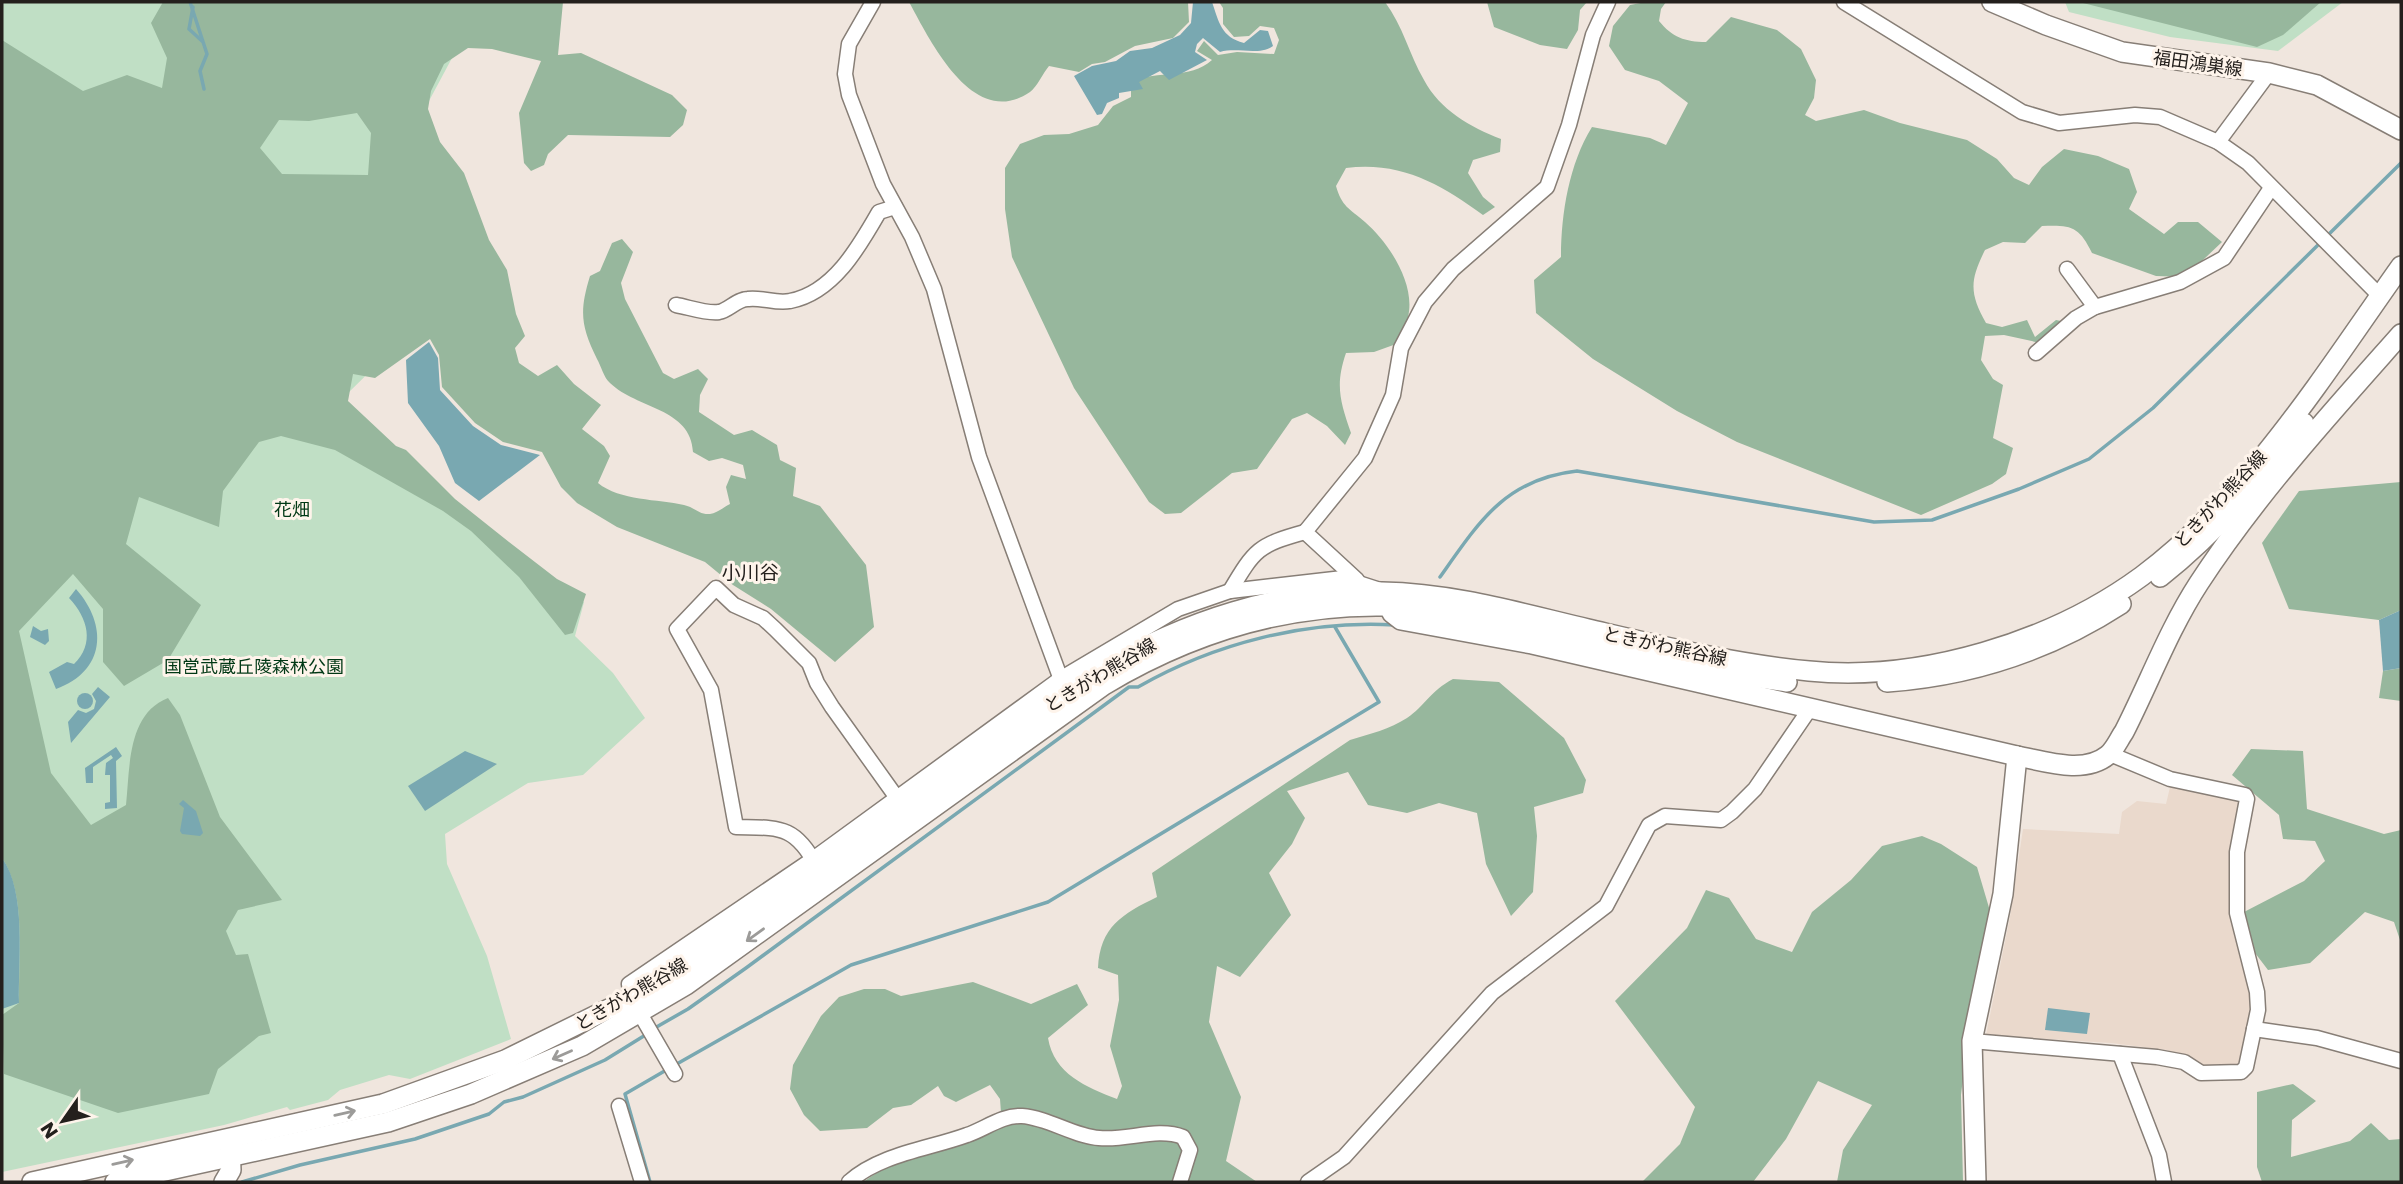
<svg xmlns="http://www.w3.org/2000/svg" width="2403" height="1184" font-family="Poppins,'Noto Sans JP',sans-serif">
<rect width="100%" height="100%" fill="#f0e6de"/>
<!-- built -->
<path fill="#ead9cc" d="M2171,783L2239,797L2242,802L2231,906L2234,935L2254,994L2239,1066L2208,1067L2167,1050L2111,1043L1986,1035L2010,917L2023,829L2119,834L2122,812L2137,801L2166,804Z"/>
<!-- green -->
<g fill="#c0dfc5">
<path d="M2,2H482L422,114L427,315L340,401L499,542L584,602L575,636L613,673L645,718L583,775L528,783L445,834L447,864L487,956L511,1039L410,1079L389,1075L340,1090L328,1100L290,1110L287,1107L224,1125L2,1172Z"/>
<path d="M2065,2H2343L2278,51L2170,37L2069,12Z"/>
</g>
<!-- forest -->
<g fill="#97b79d" fill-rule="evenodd">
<path d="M163,2H563L558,55L581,53L672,95L687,110L683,125L670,137L568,135L548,154L544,165L531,171L524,163L519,113L541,61L492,49L468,48L444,64L431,91L428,109L440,142L464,173L489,240L507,270L516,314L525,336L515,348L519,363L538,376L557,365L574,384L601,405L582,429L604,446L610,456L598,483C620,501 658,499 684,505C694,507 699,515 710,514C717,513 724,507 730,504L726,487L731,475L746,479L743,465L722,458L709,461L693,452C691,408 637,409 610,383C604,378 601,366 597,359C581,326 579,312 590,276L600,271L612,243L622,239L633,252L621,283L625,299L663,373L674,379L698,369L708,379L700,395L699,412L734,435L752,430L777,445L780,460L796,468L793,496L820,506L866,565L874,627L835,662L771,609L733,585L705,562L617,527L577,503L561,487L542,452L503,442L475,423L442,387L439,355L430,339L375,378L353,374L348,401L396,446L406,450L455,499L509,542L557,579L586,594L573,633L565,635L519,577L471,531L443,511L335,450L281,436L259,442L223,491L219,527L139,497L126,544L201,605L168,660L124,686L103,662V609L73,574L19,631L51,773L91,825L126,805C130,768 127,714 168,698L180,715L220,817L282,900L238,910L226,931L236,955L248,954L271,1033L259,1036L218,1069L209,1094L118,1113L4,1074L2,1015L19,1003C18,959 27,895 2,858V40L83,91L127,75L162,88L167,58L151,23ZM357,113L371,133L368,175L282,174L260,148L279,120L309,121Z"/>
<path d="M909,2H1188L1189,22L1173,38L1135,46L1105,62L1092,64L1079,72L1049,66C1043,73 1037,87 1030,92C973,131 930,40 909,2Z"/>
<path d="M1219,2H1385C1403,26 1409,54 1424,80C1440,110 1470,127 1501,139L1500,152L1473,160L1468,173L1483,197L1495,207L1483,215C1441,184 1400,161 1346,168L1336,186C1342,207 1349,208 1365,222C1389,243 1416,284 1408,317C1407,326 1402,335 1399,343L1374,352L1346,353C1335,385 1340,401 1351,433L1345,445L1327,426L1307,413L1292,419L1257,469L1232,473L1181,513L1165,514L1149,502L1074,388L1012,257L1005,209V168L1020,144L1044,135L1069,134L1098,125L1113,106L1131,97V81C1159,70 1189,80 1212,60L1197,51L1204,41L1218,55L1237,52L1274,54L1279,40L1274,28L1260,26L1249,36L1234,37L1223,24V8Z"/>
<path d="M1487,2H1587L1580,10L1578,30L1567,49L1540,45L1494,27Z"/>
<path d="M1646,2H1666L1661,9L1659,21C1672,37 1685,42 1706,42L1731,17L1777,30L1801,49L1816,80L1814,98L1805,115L1816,121L1864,110L1900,123L1967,140L1997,159L2014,178L2029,185L2042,167L2064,149L2098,156L2129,169L2137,192L2129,209L2164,234L2178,222H2198L2222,242L2185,277L2156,276L2092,253C2079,226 2071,225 2042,226L2025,243L2003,242L1985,250C1970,280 1969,293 1986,323L2002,327L2027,320L2035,337L2056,320L2071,323L2045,344L2004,335L1985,336L1981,360L1993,379L2003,385L1993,438L2013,448L2006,474L1992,484L1921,515L1737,442L1677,411L1593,359L1536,313L1534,280L1561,257C1561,214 1569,164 1592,127L1650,138L1666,145L1688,103L1659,81L1625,70L1609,46L1613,26L1630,5Z"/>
<path d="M2079,2H2321L2283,35L2257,47Z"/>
<path d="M2401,482V610L2379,620L2289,609L2262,543L2299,491Z"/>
<path d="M2401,668V701L2379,698L2383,671Z"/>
<path d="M1453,679L1499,682L1564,738L1586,780L1583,793L1534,807L1537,836L1533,892L1511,916L1486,864L1477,813L1439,803L1407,813L1368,805L1348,772L1287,791L1305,818L1292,844L1269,873L1291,915L1240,977L1217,966L1209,1022L1241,1097L1226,1161L1257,1182H863L890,1164L1002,1126L1000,1099L990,1085L956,1102L944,1096L938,1086L911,1105L893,1108L867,1128L820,1131L804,1115L790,1089L793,1065L821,1016L839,997L864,989H885L901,996L973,982L1031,1004L1077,984L1088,1005L1048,1038C1054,1074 1086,1087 1117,1099L1122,1086L1110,1046L1119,1000L1118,975L1098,968C1100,927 1122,914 1157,897L1152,873L1350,740C1370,734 1390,729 1407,718C1425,706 1430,691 1453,679Z"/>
<path d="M2251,749L2303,751L2307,809L2384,834L2401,830V943L2394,922L2365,912L2310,963L2268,970L2249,945L2244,912L2304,881L2325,861L2315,841L2283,839L2279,815L2232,775Z"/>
<path d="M1922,836L1941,844L1977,867L1990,911L1973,994L1961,1095L1963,1182H1837L1843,1150L1872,1105L1818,1081L1786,1139L1753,1182H1642L1680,1144L1695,1107L1615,1001L1687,928L1706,890L1729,898L1756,939L1792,952L1812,912L1851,880L1882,846Z"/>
<path d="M2293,1084L2316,1101L2292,1120L2291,1157L2350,1141L2371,1123L2389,1140L2401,1139V1182H2262L2257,1167V1092Z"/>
</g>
<!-- water -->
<g fill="#79a8b1">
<path d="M1193,2H1212C1219,22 1221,37 1244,43L1260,30L1268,31L1273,46C1258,56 1238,47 1220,52L1203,38L1197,44L1195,52L1207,60L1169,80L1160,71L1139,82L1143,89L1119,93V98L1107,103L1102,114L1097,115L1074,76L1092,66L1116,61L1130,51L1152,48L1180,35L1191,23Z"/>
<path d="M429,342L438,358L440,390L473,426L501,445L540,455L479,501L455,483L439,446L408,403L406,360Z"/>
<path d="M76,589C108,625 106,671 56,689L49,672L67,662L74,664C95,644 88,618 69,598Z"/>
<path d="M2401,610V668L2383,671L2379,620Z"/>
<path d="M33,626L41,631L48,629L49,641L45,645L30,637Z"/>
<path d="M98,687L110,697L71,743L68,722L78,710L86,713L94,709L96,701L92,694Z"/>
<circle cx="85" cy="701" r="8"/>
<path d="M116,747L122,756L116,761L117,808L105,809V803L110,802V775H105L106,763L113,758L111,755L93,767V783H86L85,768Z"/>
<path d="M465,751L497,764L425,811L408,786Z"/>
<path d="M183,800L196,811L203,833L200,836L182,834L180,831L184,808L179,804Z"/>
<path d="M2,858C27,892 18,962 19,1003L2,1009Z"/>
<path d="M2048,1008L2090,1013L2087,1034L2045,1030Z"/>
</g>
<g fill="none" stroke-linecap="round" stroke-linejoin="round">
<!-- stream -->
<g stroke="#79a8b1" stroke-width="3.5">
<path d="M190,2L207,54L200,71L204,89"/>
<path d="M193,7L189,29L202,41"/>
<path d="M2326,237L2401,163"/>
<path d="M1440,577C1479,522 1505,479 1577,471L1874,522L1932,520L2019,489L2089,459L2153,408L2321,242"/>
<path d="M653,1029L688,1009L746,968L1129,687H1138C1215,643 1306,620 1395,625"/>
<path d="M675,1065L851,965L1048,902L1379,702L1335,627"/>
<path d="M242,1182L300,1165L415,1139L489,1114L504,1102L523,1097L605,1060L647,1034"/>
<path d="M650,1182L625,1094L668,1069"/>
</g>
<!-- street casing -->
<g stroke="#877e76" stroke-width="17">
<g id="street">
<path d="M873,2L849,44L845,74L849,95L883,184L912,237L934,289L979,457L1063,685"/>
<path d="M1844,2L2022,112L2059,123L2135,115L2160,117L2218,142L2248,163L2380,296"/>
<path d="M2218,142L2269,73"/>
<path d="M2067,269L2095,307"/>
<path d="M676,305C688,307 707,314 719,312C729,310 737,299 748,299C762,297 776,304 790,301C833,293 859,247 879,212L895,207"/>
<path d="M2036,353L2076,318L2095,307L2180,282L2224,258L2271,188"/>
<path d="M1357,580L1305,532L1365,458L1393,395L1401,348L1425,302L1453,269L1547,187L1569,125L1593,35L1608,2"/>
<path d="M1230,591C1255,549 1258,545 1305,532"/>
<path d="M817,867C795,824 778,828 736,827L711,690L677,629L716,588L734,605L763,618L775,629L809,663L817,683L832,707L897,798"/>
<path d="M2254,1029L2317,1038L2401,1061"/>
<path d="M1972,1041L2157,1057L2184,1062L2201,1073L2241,1072L2246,1067L2258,1010L2257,992L2237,913V852L2247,799L2245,795L2170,779L2110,754"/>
<path d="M2120,1054L2159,1155L2164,1182"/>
<path d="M675,1074L631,998L629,984L813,859L1060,679L1178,609L1230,591L1343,578L1380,590"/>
<path d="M619,1106L642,1182"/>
<path d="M849,1182C880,1154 929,1149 967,1135C985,1129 1002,1115 1022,1116C1049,1118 1073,1136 1099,1138C1127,1141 1157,1127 1183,1137L1190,1150L1180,1182"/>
<path d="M1308,1182L1344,1157L1492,993L1606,906L1649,825L1665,816L1721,820L1732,812L1755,789L1809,710"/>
</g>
</g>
<!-- secondary casing -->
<g stroke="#877e76" stroke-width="22">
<g id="secondary">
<path d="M1992,2L2046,25L2122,52L2269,73L2317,85L2401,130"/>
<path d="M2160,577C2216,533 2262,480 2304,423"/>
<path d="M1388,604L1392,613L1401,620L1532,644L2017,756C2044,761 2084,775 2108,755C2115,749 2119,739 2124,732C2149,683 2169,629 2199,583C2257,494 2331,413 2401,334"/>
<path d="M1887,682C1972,676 2050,650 2121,604"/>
<path d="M32,1182L383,1104L505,1060L631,998L675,971L1097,672C1185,621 1278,589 1382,592C1452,593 1520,613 1588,629C1661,646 1734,664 1809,671C1921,682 2052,642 2142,576C2249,496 2325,373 2401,266"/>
<path d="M115,1182L388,1122L471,1094L582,1046L686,985L1104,685C1191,633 1284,604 1386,606C1434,607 1481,619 1527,629C1614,648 1699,670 1787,682"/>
<path d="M224,1182L231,1170L230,1146"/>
<path d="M1976,1182L1972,1041L2003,894L2017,756"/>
</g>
</g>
<!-- street -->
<use href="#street" stroke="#fff" stroke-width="14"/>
<!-- secondary -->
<use href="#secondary" stroke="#fff" stroke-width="19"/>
</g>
<!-- one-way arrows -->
<defs><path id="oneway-shaft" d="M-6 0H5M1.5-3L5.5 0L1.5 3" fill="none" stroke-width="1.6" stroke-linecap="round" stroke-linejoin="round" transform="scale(1.75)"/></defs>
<g stroke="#9c9b99">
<use href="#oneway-shaft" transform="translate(755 935) rotate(144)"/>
<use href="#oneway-shaft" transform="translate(562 1055) rotate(156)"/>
<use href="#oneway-shaft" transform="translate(345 1113) rotate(-13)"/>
<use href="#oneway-shaft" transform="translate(123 1162) rotate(-13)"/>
</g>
<g text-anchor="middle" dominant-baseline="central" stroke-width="6" stroke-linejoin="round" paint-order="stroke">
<!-- street labels -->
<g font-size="18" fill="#24201d" stroke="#fef4eb">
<text transform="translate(2198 63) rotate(8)">福田鴻巣線</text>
<text transform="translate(2220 499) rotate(-47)">ときがわ熊谷線</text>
<text transform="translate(1665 646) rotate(12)">ときがわ熊谷線</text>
<text transform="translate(1100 675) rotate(-31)">ときがわ熊谷線</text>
<text transform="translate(631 994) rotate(-30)">ときがわ熊谷線</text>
</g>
<!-- park labels -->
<g font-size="18" fill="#003815" stroke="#fef4eb">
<text x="292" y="509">花畑</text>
<text x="254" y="666">国営武蔵丘陵森林公園</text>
</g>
<!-- neighbourhood labels -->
<g font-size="19" fill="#24201d" stroke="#fef4eb">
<text x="750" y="572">小川谷</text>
</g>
</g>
<!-- border -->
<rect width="2403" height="1184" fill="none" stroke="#24201d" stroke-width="7"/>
<!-- north arrow -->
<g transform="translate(63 1121) rotate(236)" stroke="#fef4eb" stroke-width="5" paint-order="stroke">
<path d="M0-5L12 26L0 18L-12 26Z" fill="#24201d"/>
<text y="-10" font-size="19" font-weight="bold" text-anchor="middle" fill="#24201d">N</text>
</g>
</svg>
